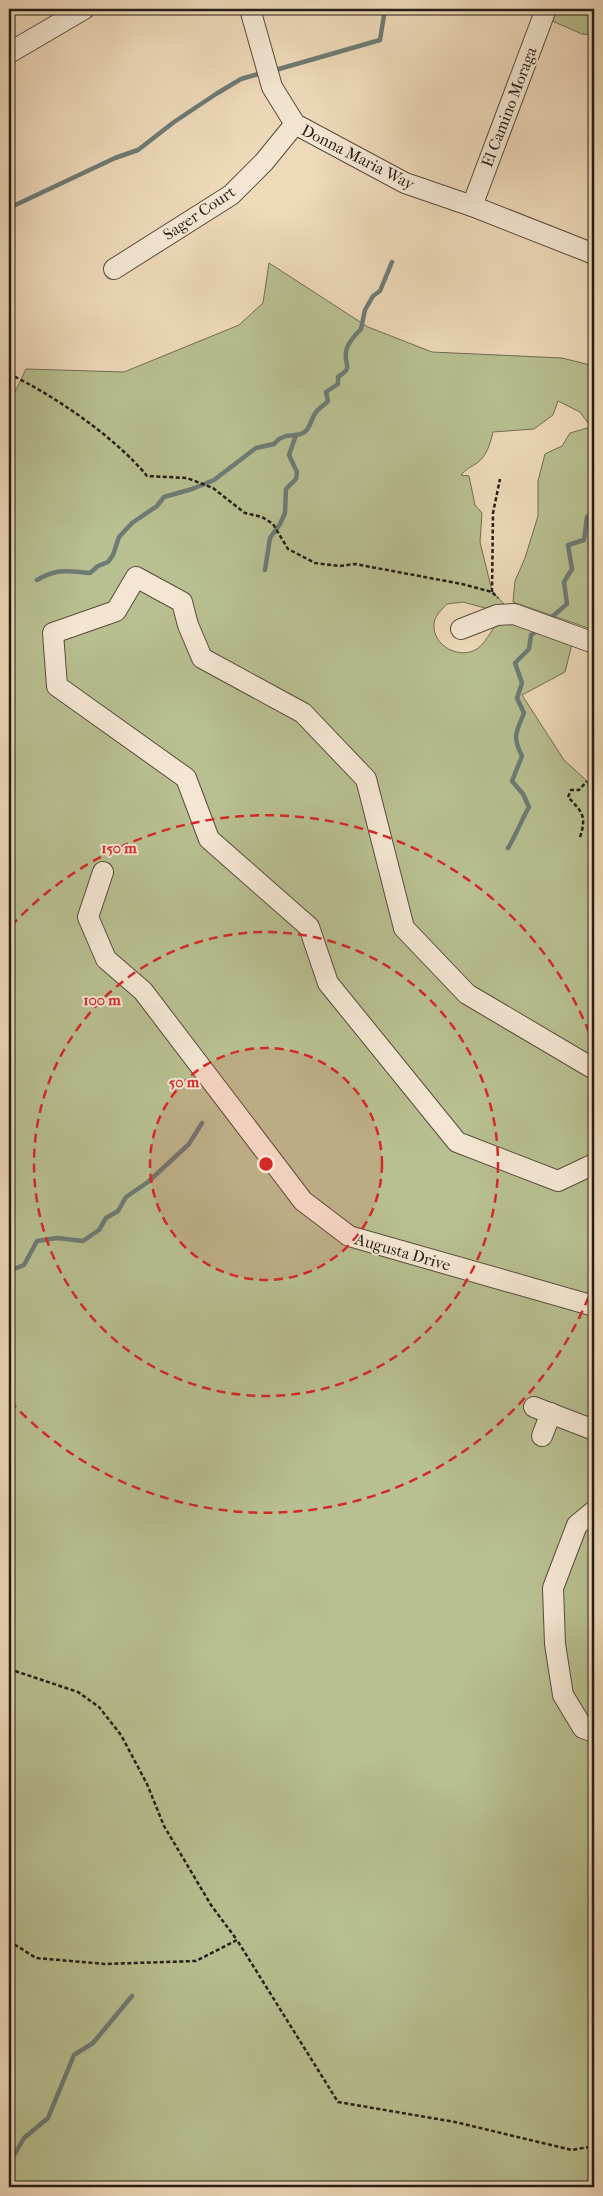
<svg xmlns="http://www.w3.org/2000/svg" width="603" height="2196" font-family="'IM FELL French Canon',serif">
<rect width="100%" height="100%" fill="#eed9b9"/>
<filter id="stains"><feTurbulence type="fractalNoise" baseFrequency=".004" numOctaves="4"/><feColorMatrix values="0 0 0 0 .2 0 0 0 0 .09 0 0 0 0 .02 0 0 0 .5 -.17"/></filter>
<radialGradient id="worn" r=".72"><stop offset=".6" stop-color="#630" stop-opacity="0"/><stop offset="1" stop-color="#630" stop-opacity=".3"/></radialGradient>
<!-- green -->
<g fill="#b8bf90" stroke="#6f6e52">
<path d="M546,9H594V35L582,34L543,17Z"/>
<path d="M269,263L368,327L432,352L562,358L594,366V630L513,602L515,581L525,558L538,516V481L545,454L562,446L570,433L591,427L580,412L558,401L553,415L534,429L493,432C490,444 487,456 477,463C471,467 466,469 461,475L469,476L475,505L482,513L480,542L492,591L504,604L485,608L463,602L447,604C443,608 437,614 435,619C428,642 456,660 475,650C484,646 491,630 498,623L508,621L572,644L565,672L522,695L564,760L587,781L590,794L594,793V2187H9V404L26,369L124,372L239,325L263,303Z"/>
</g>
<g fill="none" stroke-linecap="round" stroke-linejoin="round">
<!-- stream -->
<g stroke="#6d7b76" stroke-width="4.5">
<path d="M573,10L594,12"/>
<path d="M272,71L380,40L385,9"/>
<path d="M9,208L115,158L138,150L174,122L216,94L241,79L262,73"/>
<path d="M265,570L270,538L280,524L285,513L286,489L296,479L297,472L289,455L296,435C311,433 309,422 316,412C319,408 325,405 328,401L326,392L338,384V377C354,367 344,366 346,353C346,345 356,334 361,329L365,310L373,296L380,291L392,262"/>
<path d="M37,580C58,568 67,571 90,573L98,566L108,562L113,555L119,537L132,523L157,506L164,497L192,489L214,480L256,448L274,444L279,439L286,436L296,435"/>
<path d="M547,621L567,604L564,582L572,569L568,545L584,540L587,517L594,510"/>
<path d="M508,848C516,835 521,821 529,807L523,794L512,781L522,756C512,736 516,733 524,713L517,698L522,683L515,663L529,649L531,635L540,629"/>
<path d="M9,1271L24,1265L37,1241L57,1238L83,1241L99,1230L106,1218L118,1211L126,1197L148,1182L189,1144L202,1123"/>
<path d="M9,2164L24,2138L48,2118L74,2055L93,2043L132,1996"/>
</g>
<!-- minor casing -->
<g stroke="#584c3e" stroke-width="22">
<g id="minor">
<path d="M250,9L272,87L295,124L405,183L472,206L594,254"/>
<path d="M9,53L84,9"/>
<path d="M472,206L546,9"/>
<path d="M114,269L231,195L264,162L295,124"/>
<path d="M461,629L497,615L514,614L594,643"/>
<path d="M103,872L88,917L106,959L143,991L303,1201L349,1236L594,1306"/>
<path d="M594,1069L467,994L404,928L366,779L303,713L202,658L188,625L182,602L136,577L116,611L53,633L57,686L186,778L209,839L309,927L328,983L457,1142L558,1181L594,1164"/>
<path d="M534,1407L594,1430"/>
<path d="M542,1436L551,1413"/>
<path d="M594,1511L577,1525L553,1588L555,1644L563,1695L583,1728L594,1732"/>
</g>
</g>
<!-- path -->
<g stroke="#261d15" stroke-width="2.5" stroke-dasharray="4 2.5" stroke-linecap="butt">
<path d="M9,374C54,395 116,438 147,476L187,478L213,488L245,513L262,517L273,524L288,549L315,563L340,566L355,564L462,584L492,592L498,598"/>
<path d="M492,592L493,513L500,479"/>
<path d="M580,837C587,816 582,812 568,797L571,790H579L587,781"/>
<path d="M9,1669L78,1692L99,1707L121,1735L147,1784L164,1826L211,1905L237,1940"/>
<path d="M590,1749L594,1762"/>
<path d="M9,1941L36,1958L105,1964L196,1961L237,1940L338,2102L455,2122L572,2150L594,2146"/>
</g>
<!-- minor -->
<use href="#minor" stroke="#f4e6d2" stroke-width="20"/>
</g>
<!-- distance rings -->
<circle cx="266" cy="1164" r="116" fill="#d62828" fill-opacity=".12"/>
<g fill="none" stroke="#d62828" stroke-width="2.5" stroke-dasharray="9 6">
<circle cx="266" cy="1164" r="116"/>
<circle cx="266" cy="1164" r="232"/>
<path d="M594 1283A349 349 0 0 1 11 1402M11 926A349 349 0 0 1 594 1045"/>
</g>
<g text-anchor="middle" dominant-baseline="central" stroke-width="4" stroke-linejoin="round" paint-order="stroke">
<!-- street labels -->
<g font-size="16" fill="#261d15" stroke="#f4e6d2">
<text transform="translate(509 107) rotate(-69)">El Camino Moraga</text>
<text transform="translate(358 157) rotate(27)">Donna Maria Way</text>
<text transform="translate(199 213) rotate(-34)">Sager Court</text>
<text transform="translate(403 1252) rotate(16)">Augusta Drive</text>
</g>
</g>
<circle cx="266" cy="1164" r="8" fill="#d62828" stroke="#f4e6d2" stroke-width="2.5"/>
<g font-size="15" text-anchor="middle" font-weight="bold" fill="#d62828" stroke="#f4e6d2" stroke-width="4" stroke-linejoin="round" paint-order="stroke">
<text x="119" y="853">150 m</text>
<text x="102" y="1005">100 m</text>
<text x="184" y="1087">50 m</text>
</g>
<!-- margin -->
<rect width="603" height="2196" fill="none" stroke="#eed9b9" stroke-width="30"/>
<rect x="10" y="10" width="583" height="2176" fill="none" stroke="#261d15" stroke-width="2.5"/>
<rect x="15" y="15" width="573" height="2166" fill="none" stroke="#261d15"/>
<rect width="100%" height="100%" filter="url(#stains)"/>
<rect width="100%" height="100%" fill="url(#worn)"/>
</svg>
